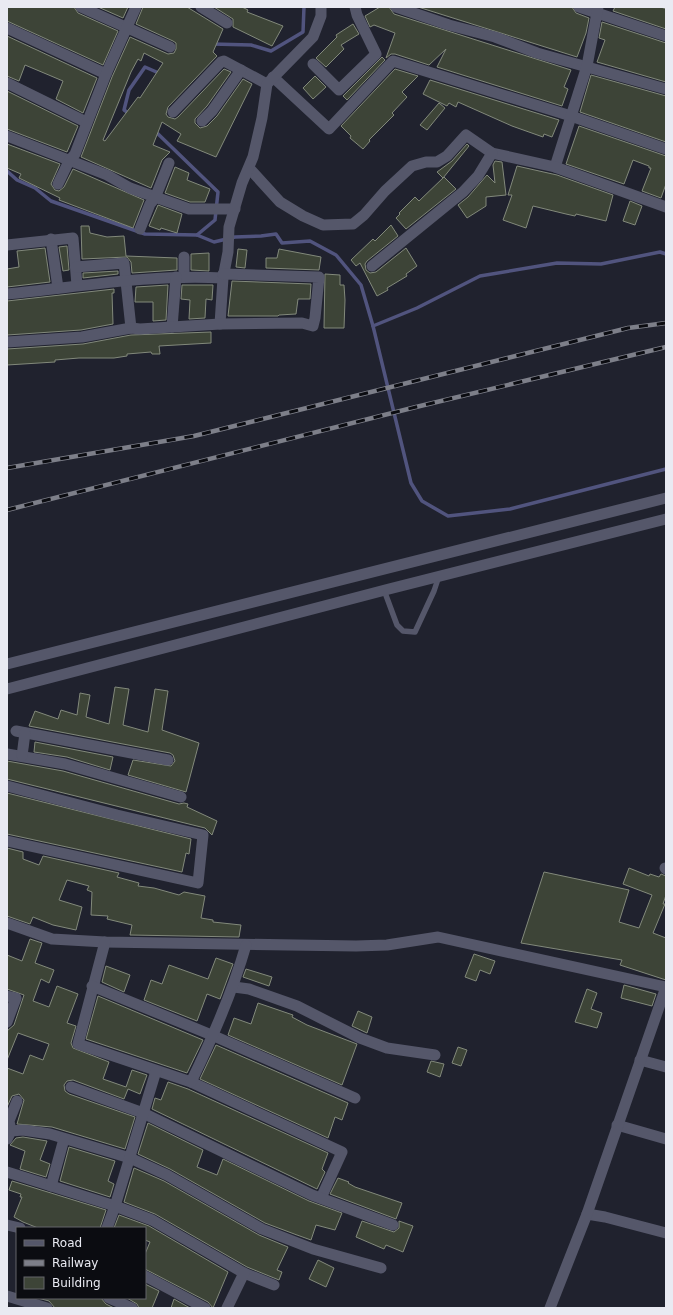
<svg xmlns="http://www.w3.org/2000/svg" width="673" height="1315" font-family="'DejaVu Sans',sans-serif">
<rect width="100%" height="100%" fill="#20222e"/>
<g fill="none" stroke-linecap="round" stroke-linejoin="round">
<!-- stream -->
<g stroke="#51547e" stroke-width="3.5">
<path d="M212,44L251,45L271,51L303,32L304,7"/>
<path d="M130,114L124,110L129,90L145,67L161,74"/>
<path d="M155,131L218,192L215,220L197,235"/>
<path d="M7,171L17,180L35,188L51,201L145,234L197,235L214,242L235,237L261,236L276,234L282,243L310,241L336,255L361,285L373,326L411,483L422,501L448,516L510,509L666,469"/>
<path d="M373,326L417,308L480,276L557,263L601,264L660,252L666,254"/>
</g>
</g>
<!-- building -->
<g fill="#3d4437" stroke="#82897b" fill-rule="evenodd">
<path d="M7,7H74L78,13L118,31L103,65L7,21Z"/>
<path d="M98,7H128L123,18Z"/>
<path d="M143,7H187L223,29L213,52L217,56L168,107L166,114L168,117L175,119L178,117L224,69L231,72L207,106L195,119V123L200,128L207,126L217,116L243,79L252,84L216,157L177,141L181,134L162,122L153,145L170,152L162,160L151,188L81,157L112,77L130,37L168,54L174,53L176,49V43L173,41L136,24ZM144,53L163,63L140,98L138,97L105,141L103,140L131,72L138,59L141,61Z"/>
<path d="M214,7H242L248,10L247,12L283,26L272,46L233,27V19Z"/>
<path d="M380,7H389L394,14L571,70L564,87L568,89L562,106L437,67L446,49L429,65L395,54H391L386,58L395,33L374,25L370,27L365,16Z"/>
<path d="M418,7H572L576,13L589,18L586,33L577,57Z"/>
<path d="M615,7H661L666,9V29L613,11Z"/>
<path d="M602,22L666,43V82L597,62L605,40L599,38Z"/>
<path d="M353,24L359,34L341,45L344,49L326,67L316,58L337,37L336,35Z"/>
<path d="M7,36L97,78L83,113L56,99L63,81L25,65L19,81L7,76Z"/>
<path d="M382,57L385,60L347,100L343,96Z"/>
<path d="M395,69L418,76L402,92L407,97L392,113L394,115L369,140L370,141L363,149L350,138L351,136L341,126Z"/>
<path d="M591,75L666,96V142L580,112Z"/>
<path d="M315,76L326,87L313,99L303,88Z"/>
<path d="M430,80L559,120L552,137L544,134L543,137L512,126L458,102L456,107L449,103L447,106L423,94Z"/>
<path d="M7,91L78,126L67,152L7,129Z"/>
<path d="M439,103L445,108L427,130L420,125Z"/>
<path d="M579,126L666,156V184L661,198L642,191L651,168H649V166L633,160L624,184L566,164Z"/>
<path d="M7,144L60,164L51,184L55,190L59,191L64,187L73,169L144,200L133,228L59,200L60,198L19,178L21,174L7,168Z"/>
<path d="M467,144L469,146L443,178L437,172L452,161Z"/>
<path d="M495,161L502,162L506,195L486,197V206L467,218L458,205L468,197L487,175L495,183L493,165Z"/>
<path d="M517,166L557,175L613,195L606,221L576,214L575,216L566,214L533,206L526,228L503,220L512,195H508Z"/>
<path d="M175,167L189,173L187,180L210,189L205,202H190L165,193Z"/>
<path d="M444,177L456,189L406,229L396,218L400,214L399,213L415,197L419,201Z"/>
<path d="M630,201L642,206L635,225L623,221Z"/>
<path d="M158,205L182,214L177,233L161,228L160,230L149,226Z"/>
<path d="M391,225L398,236L367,261L365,264L366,270L370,273L376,272L406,248L417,266L406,274L407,276L387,288L388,290L377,296L360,263L356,266L351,260L373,239L375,241Z"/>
<path d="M81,226H89L90,233L107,237L124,236L126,256L177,258V270L132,273L131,262L127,257L82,259Z"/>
<path d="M67,246L69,270L63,271L59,247Z"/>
<path d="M45,248L50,282L7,287V269L19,267L17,251Z"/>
<path d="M238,249L247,250L245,268L236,267Z"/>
<path d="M279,249L321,257L319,270L266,268V258H277Z"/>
<path d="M209,253V271L191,270V254Z"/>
<path d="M118,271V274L83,278V273Z"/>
<path d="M325,274L340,275V285H344L345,300L344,328H324Z"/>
<path d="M232,281L311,284L310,299H298L296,314L279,315L278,316H228Z"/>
<path d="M168,285L166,320L153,321V302H135L136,287Z"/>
<path d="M182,285H213L212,300L206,299L205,318L189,319L190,300L181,299Z"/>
<path d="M114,289V293H112L113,324L81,330L7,335V301Z"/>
<path d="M211,332V343L159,346L160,354H152L151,352L127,354V356L114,358H79L55,360V362L7,365V349L83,344L131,335Z"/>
<path d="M115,687L129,689L123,725L148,732L155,689L168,691L162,730L199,743L186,792L128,775L133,760L171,766L175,761L173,755L170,753L29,726L35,711L58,719L61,710L77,715L80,693L90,695L86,717L109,724Z"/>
<path d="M35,742L113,757L110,770L67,757L34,752Z"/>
<path d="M7,761L63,771L179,804L184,803L188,804L187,807L217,821L212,835L205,828L7,779Z"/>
<path d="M7,793L191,839L189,854L186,853L182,872L7,834Z"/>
<path d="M7,848L23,852V859L39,865L43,856L119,873L117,877L139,883L138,886L154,888L179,895L184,892L205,896L201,918L213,920V922L241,925L239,937L130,935L132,925L107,919L108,916L91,915L92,892L87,890L89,886L67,880L59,900L82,907L76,930L53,925L33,917L30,924L7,916Z"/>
<path d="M629,868L649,876L650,874L659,877L661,874L666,876V895L663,904H665L653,933L666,938V980L620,965L622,960L521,943L544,872L629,890L619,922L639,928L652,895L623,884Z"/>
<path d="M30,939L42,943L35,963L54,970L49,983L41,979L33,1001L49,1007L57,986L78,994L67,1023L76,1026L71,1043L73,1048L109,1062L103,1079L126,1087L132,1070L147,1075L140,1094L128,1089L124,1099L73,1080L67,1081L64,1085L65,1091L69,1094L135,1117L125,1149L52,1127L17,1124L24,1100L19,1094L12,1096L7,1107V1068L23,1074L30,1055L43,1060L49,1044L18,1033L7,1060V1031L14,1025L24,995L7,989V955L22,961Z"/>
<path d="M474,954L495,961L490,974L480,970L476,981L465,977Z"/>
<path d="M216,958L233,964L220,999L207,994L197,1021L144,1000L151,980L162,984L169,965L208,979Z"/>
<path d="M106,966L130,975L124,992L102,982Z"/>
<path d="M246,969L272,977L269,986L243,977Z"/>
<path d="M624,985L656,994L652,1006L621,998Z"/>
<path d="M587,989L597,993L591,1009L602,1013L597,1028L575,1022Z"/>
<path d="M98,996L203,1040L187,1073L86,1039Z"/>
<path d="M258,1003L293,1015L292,1017L307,1025L357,1044L342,1085L228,1035L234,1018L251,1024Z"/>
<path d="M358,1011L372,1017L367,1033L352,1026Z"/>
<path d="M216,1045L348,1103L342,1120L335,1117L328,1138L200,1079Z"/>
<path d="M458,1047L467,1050L461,1066L452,1063Z"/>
<path d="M431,1061L444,1064L440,1077L427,1072Z"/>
<path d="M168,1082L188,1089L328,1153L322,1169L325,1172L317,1189L152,1109L155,1098L161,1100Z"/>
<path d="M148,1123L203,1150L197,1167L217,1175L223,1159L309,1201L342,1213L335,1230L316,1225L311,1240L297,1235L265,1223L170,1169L138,1154Z"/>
<path d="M23,1137L47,1141L40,1160L50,1164L46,1177L20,1169L25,1151L10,1145L16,1138Z"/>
<path d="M69,1147L115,1161L108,1181L114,1184L110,1197L60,1181Z"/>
<path d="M134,1168L164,1181L259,1235L288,1247L277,1270L282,1272L279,1280L247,1267L155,1214L124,1202Z"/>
<path d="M338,1178L349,1182L348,1183L355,1187L402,1203L396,1219L330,1194Z"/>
<path d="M12,1181L106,1210L100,1228H38L23,1222L14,1217L22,1197H20L21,1194L9,1190Z"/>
<path d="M119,1215L149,1226L228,1272L213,1308L208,1302L145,1269V1254L150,1242L145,1240V1228H114Z"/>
<path d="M362,1221L394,1232L399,1228V1221L413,1226L403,1252L386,1245L384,1249L356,1237Z"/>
<path d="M318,1260L334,1268L326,1287L309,1279Z"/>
<path d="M145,1284L159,1291L152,1308H139L137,1304L127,1298H145Z"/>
<path d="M38,1298H101L106,1304L114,1308H55L49,1301Z"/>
<path d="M174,1299L190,1308H171Z"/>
</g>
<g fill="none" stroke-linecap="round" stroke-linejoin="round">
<!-- service -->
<path stroke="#55576a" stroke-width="5.5" d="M384,590L397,625L403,631L415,632L434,591L439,576"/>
<!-- minor -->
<g stroke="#55576a" stroke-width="11">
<path d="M81,7L170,47"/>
<path d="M201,7L227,23"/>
<path d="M396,7L449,25L495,37L537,53L666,89"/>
<path d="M579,7L666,36"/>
<path d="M7,28L106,74"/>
<path d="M313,64L339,90L376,54L357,15L355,7"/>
<path d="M273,77L329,129L393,61L571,116L666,149"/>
<path d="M7,83L86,122"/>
<path d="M173,112L221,62L224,61L267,84"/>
<path d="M202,121L212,111L241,70"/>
<path d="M7,136L107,175L130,188L189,209H235"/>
<path d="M555,167L587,66L598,7"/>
<path d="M249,168L280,202L303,216L323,225L353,224L364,215L385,191L412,166L426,162H437L447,156L466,135L492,153L555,167L666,207"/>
<path d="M58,184L69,161L75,154L106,74L136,7"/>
<path d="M140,229L150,204L155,198L169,163"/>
<path d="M51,239L58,288"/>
<path d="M7,245L73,238L77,285"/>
<path d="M372,266L463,192L478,176L492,153"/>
<path d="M76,267L124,263L131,328"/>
<path d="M184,276V257"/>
<path d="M7,294C79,287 150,274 223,278"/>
<path d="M220,324L223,278L228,252L229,227L242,183L253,157L262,118L267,84L313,37L321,16V7"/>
<path d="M172,327L176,277"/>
<path d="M7,342L82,337L131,328L140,329L220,324L302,323L313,326L315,318L319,277L223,274"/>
<path d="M16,731L168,760"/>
<path d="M7,754L65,764L181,797"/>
<path d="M22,756L25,733"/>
<path d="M7,786L117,815L203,835L198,883L7,841"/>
<path d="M665,868L666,869"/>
<path d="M7,923L52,939L105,942L356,946L387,945L438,937L666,987"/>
<path d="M105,942L78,1044L191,1082L342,1152L321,1198"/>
<path d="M92,986L214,1036L355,1098"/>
<path d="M234,987L249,989L297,1006L360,1038L387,1048L435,1055"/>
<path d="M7,996L16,998L7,1022"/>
<path d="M640,1060L666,1067"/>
<path d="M191,1082C213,1037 232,994 246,945"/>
<path d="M71,1087L143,1113L312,1195L393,1225"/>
<path d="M617,1125L666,1139"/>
<path d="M11,1131L9,1121L17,1101"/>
<path d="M7,1139L11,1131L23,1130L50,1134L130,1158L167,1175L262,1229L313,1249L381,1268"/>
<path d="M7,1172L115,1206L152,1220L244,1273L274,1285"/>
<path d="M51,1186L64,1139"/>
<path d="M587,1214L605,1217L666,1233"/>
<path d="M7,1225L20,1228"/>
<path d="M107,1228L115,1206L156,1071"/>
<path d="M145,1276L205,1308"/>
<path d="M7,1296L47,1308"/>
<path d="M109,1298L132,1308"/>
<path d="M227,1308L244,1273"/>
<path d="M550,1308L587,1214L666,987"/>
</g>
<!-- tertiary -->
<g stroke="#55576a" stroke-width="11">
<path d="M7,664L666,498"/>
<path d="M7,689L389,589L666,519"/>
</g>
<!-- rail casing -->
<g stroke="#7d7f89" stroke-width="4.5">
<g id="rail">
<path d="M7,468L194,436L628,328L666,323"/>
<path d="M7,510L416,407L666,347"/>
</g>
</g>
<!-- rail -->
<use href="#rail" stroke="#0b0c11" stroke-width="3" stroke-dasharray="9" stroke-linecap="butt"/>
</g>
<!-- border -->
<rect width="673" height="1315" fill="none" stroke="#e9eaf2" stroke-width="16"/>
<!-- legend -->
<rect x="16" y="1227" width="130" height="72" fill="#0b0c11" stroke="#64656b"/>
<rect x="24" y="1240" width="20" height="6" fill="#55576a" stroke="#64656b"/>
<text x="52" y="1247" font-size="12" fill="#e9eaf2">Road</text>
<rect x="24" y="1260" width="20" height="6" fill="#7d7f89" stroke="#64656b"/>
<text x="52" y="1267" font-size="12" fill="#e9eaf2">Railway</text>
<rect x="24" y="1277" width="20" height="12" fill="#3d4437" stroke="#64656b"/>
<text x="52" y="1287" font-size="12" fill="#e9eaf2">Building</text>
</svg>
